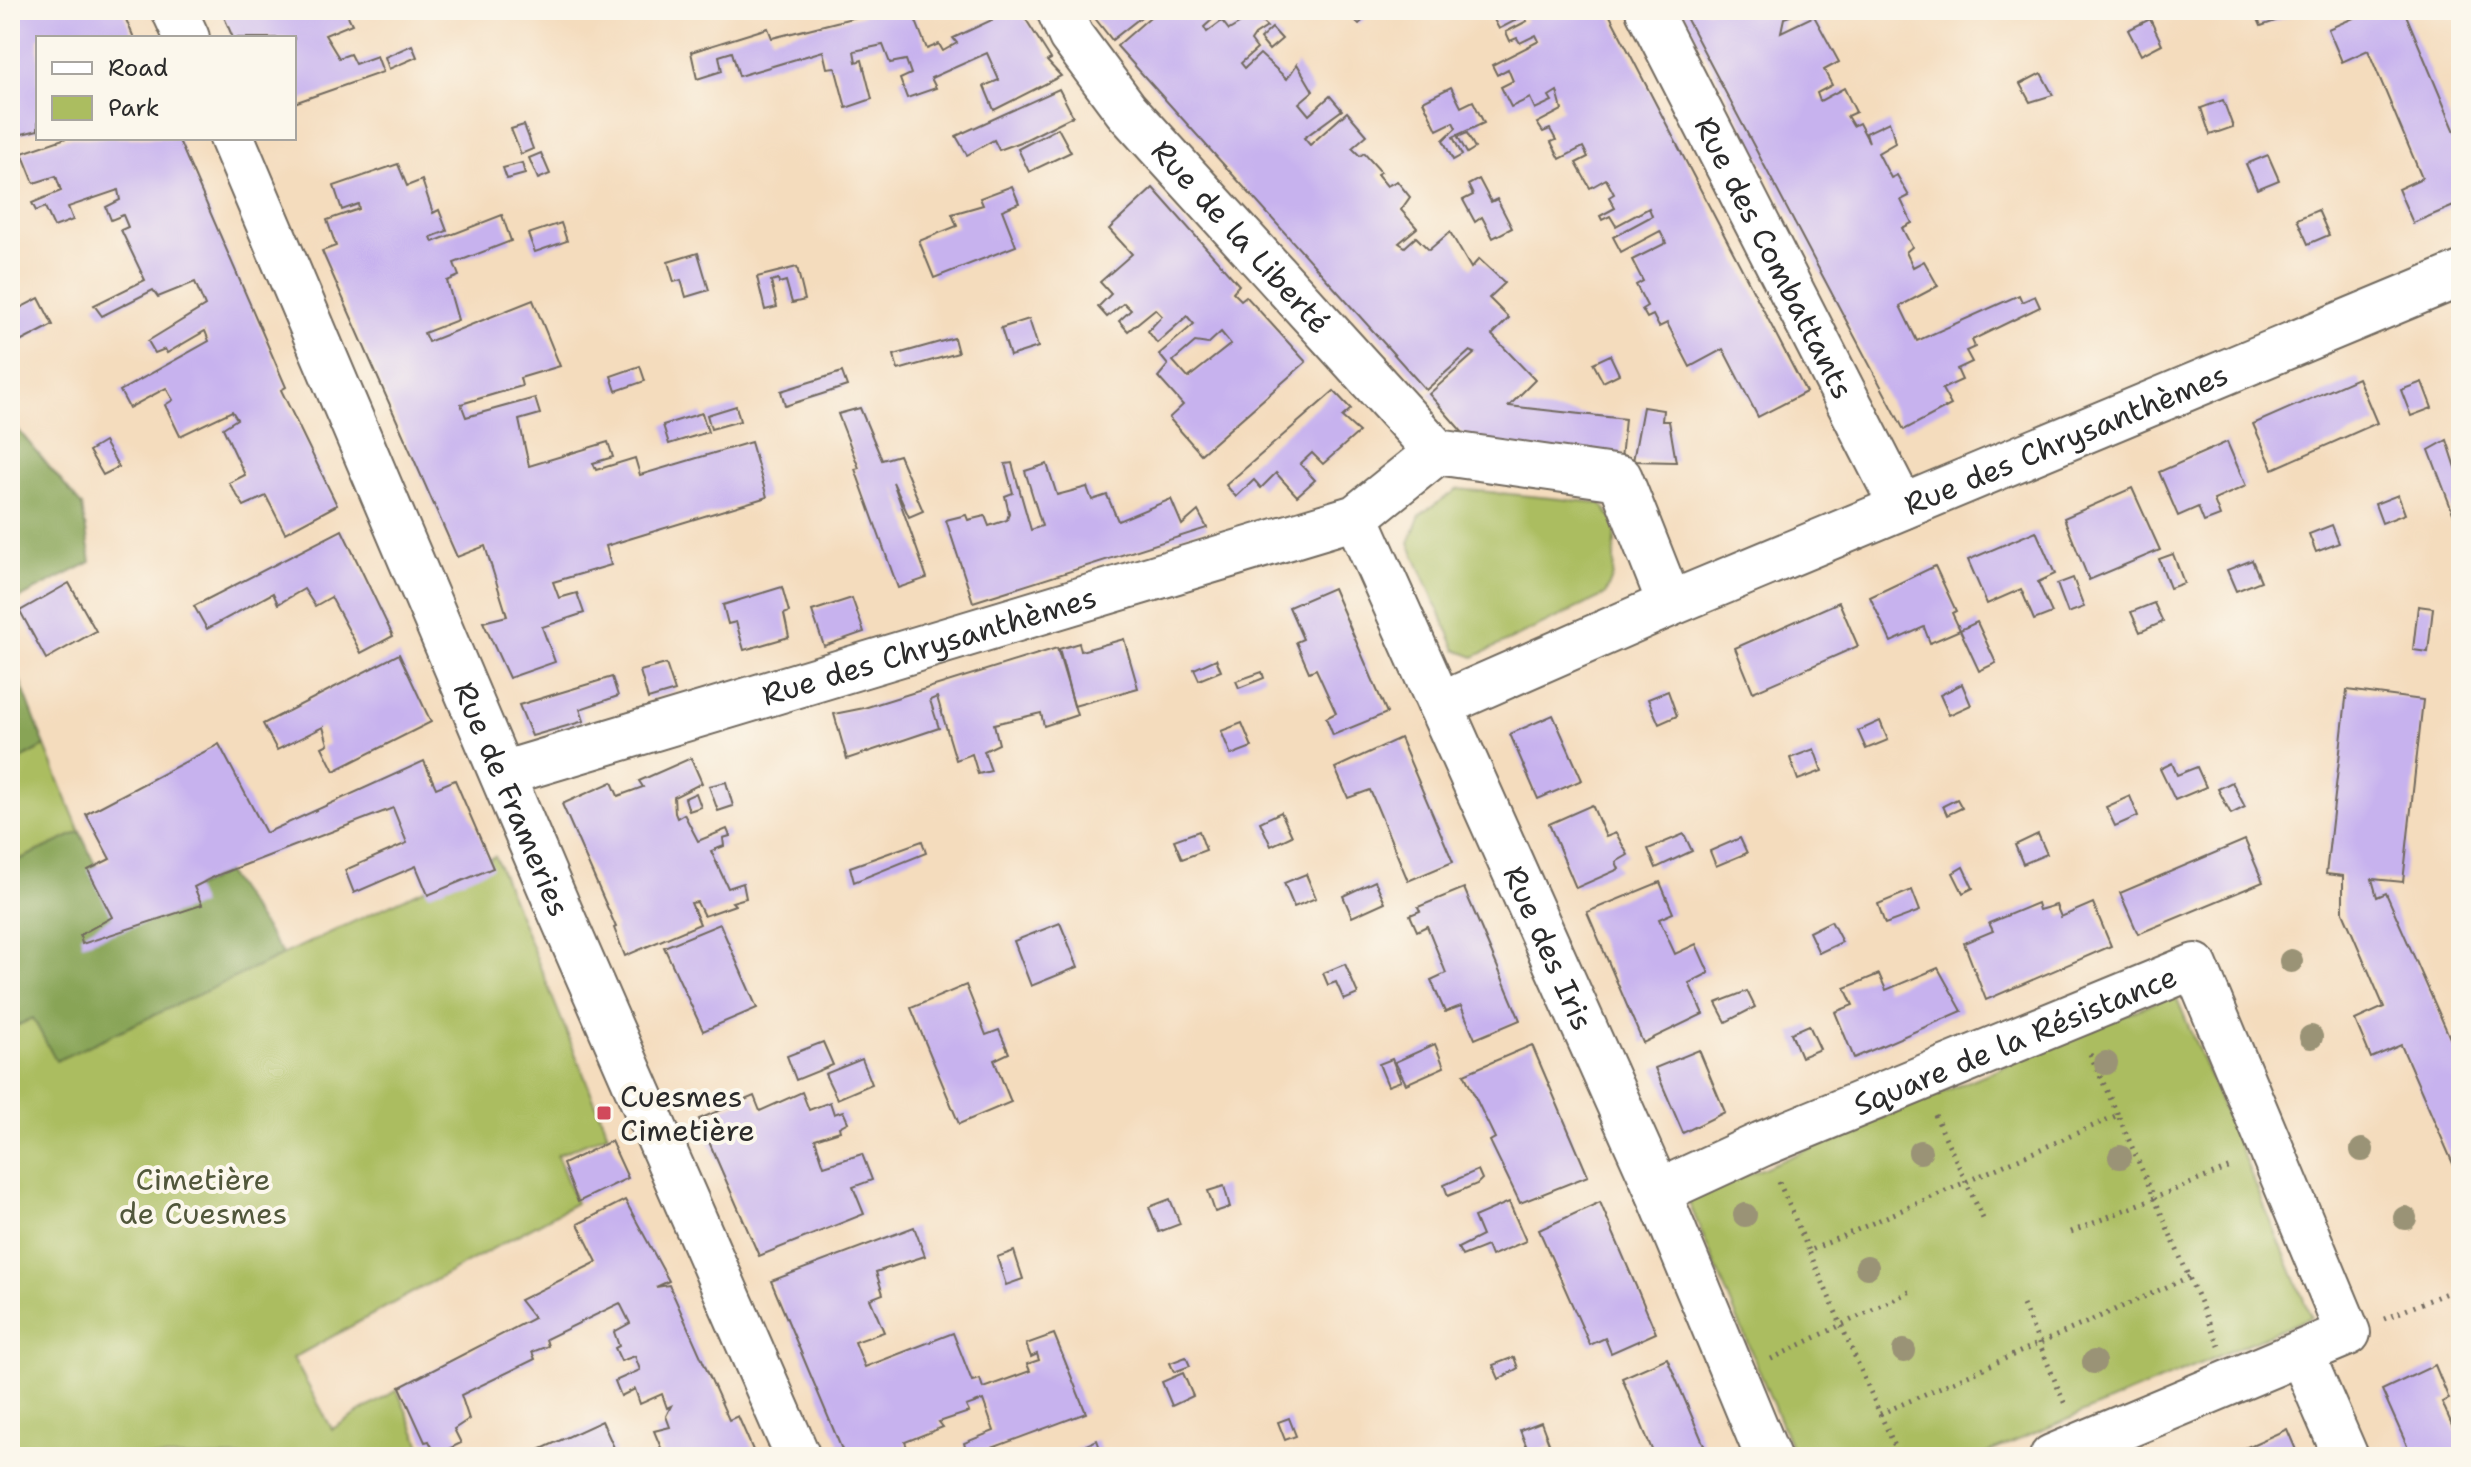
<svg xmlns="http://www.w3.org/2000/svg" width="2471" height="1467" font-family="'Shantell Sans',sans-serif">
<rect width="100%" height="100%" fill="#fbf7ec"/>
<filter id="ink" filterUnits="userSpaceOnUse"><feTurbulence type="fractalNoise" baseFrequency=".0125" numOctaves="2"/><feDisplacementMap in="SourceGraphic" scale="16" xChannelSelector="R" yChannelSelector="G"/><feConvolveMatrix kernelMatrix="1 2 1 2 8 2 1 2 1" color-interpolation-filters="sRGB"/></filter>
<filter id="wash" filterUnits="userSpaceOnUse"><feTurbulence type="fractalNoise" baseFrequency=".006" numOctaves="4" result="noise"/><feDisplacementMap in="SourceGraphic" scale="32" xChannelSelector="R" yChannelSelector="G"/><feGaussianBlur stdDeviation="1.8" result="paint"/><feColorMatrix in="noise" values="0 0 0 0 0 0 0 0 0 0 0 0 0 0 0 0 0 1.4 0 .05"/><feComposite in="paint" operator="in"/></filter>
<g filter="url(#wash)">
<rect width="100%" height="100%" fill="#f4dcbd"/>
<!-- green -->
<g fill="#abbd60" stroke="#6b7446" stroke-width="2">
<path d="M1458,489L1601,503L1616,525L1613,575L1605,595L1474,657L1456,650L1409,543L1420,515Z"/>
<path d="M45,746L80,832L10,864V765Z"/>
<path d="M495,856L608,1134L557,1155L576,1203L293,1358L332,1429L397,1390L426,1457H10V1029L33,1018L56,1060Z"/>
<path d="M2175,994L2311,1317L1978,1457H1795L1688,1200Z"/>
</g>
<!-- forest -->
<g fill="#88a456" stroke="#5a6840" stroke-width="2">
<path d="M10,420L82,506L91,562L10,603Z"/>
<path d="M10,654L45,746L10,765Z"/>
<path d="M80,832L115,907L142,916L226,872L283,955L56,1061L33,1018L10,1029V864Z"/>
</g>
<g id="blocks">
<!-- building -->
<g fill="#c7b2ee" fill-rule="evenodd">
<path d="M10,10H122L134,38H38V130L10,137Z"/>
<path d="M221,10H345L352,24L325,35L339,58L350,54L355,64L377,56L383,72L294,103V38H233Z"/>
<path d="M884,10H926L914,16L927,49L939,44L943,51L957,43L953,38L1013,10H1020L1051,59L1047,61L1061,76L994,110L984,86L999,80L987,53L931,78L936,88L907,98L900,79L911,74L906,60L890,63L883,45L854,51L856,62L862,60L872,99L846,108L835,67L827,68L823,51L739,76L732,52L719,56L722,71L697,79L691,52L768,28L772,38Z"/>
<path d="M1103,10H1150L1112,40L1094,17Z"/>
<path d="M1158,10H1223L1204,27L1207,32L1222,21L1229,30L1254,15L1267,27L1255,35L1251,41L1257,49L1241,63L1245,68L1260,54L1287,79L1297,64L1313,91L1299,103L1309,115L1330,96L1342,110L1304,138L1310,145L1347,112L1367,135L1352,148L1360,156L1364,153L1381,172L1377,174L1387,186L1397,181L1410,197L1401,210L1417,228L1399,243L1405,247L1416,237L1429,250L1450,232L1471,268L1479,259L1505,283L1489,298L1509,318L1492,335L1535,380L1509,406L1625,419L1621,459L1470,441L1429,394L1475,353L1470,351L1426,390L1117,46Z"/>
<path d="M1352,10H1364L1369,15L1359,24L1348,14Z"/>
<path d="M1489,10H1607L1806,392L1758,417L1723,349L1690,367L1667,323L1659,327L1653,315L1647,318L1642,309L1647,306L1636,285L1643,281L1632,260L1666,243L1660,231L1621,252L1613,237L1652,216L1649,208L1616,226L1610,216L1602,220L1600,216L1615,208L1609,197L1614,194L1606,179L1590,188L1576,163L1588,157L1583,147L1560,159L1551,142L1556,140L1550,129L1543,132L1537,123L1562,110L1557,91L1549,96L1552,101L1535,109L1530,98L1511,107L1501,87L1513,81L1508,69L1497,75L1492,65L1539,41L1536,35L1520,43L1517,38L1510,41L1506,32L1527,21L1524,16L1499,29Z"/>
<path d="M1682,10H1791L1793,15L1784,18L1781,32L1814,16L1839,62L1824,70L1832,85L1817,93L1820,101L1844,88L1856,112L1847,116L1853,126L1859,123L1869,142L1866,133L1889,122L1892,130L1895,143L1878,153L1891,178L1897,175L1909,196L1901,200L1912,223L1902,228L1912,247L1906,252L1913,267L1924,261L1938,286L1900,306L1917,341L2019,295L2022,302L2035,296L2040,307L1972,340L1975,347L1966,351L1972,362L1957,369L1962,380L1942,389L1951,405L1904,430Z"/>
<path d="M2254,10H2307L2261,26Z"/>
<path d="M2372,10H2404L2461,146V203L2413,223L2398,189L2422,178L2368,50L2342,62L2328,29Z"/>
<path d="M2150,19L2162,44L2141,55L2128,30Z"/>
<path d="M1272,28L1282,39L1269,50L1260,39Z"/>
<path d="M412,45L417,57L389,69L385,57Z"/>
<path d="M2041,73L2053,95L2030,102L2020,84Z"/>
<path d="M1451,87L1461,107L1473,101L1484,123L1453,137L1462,155L1453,160L1443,140L1456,128L1453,122L1437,130L1423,101Z"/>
<path d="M1059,89L1073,116L1021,142L999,150L994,140L967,155L956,136Z"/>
<path d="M2223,100L2233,127L2210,135L2201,108Z"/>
<path d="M524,125L533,149L521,154L511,129Z"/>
<path d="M1058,128L1071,152L1029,172L1018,149Z"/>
<path d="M1467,133L1475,148L1467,153L1458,137Z"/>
<path d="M66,138H178L286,387L281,390L337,505L285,533L266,496L244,506L229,483L245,475L223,428L237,419L232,411L180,436L165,405L173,400L166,388L129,408L120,391L209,341L205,331L167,353L165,349L155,353L148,341L205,306L195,282L158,297L153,290L102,316L94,305L145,280L121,230L128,227L123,215L111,220L106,207L120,200L118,190L68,207L73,220L54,227L45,207L36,211L32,203L61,191L56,176L34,183L22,153Z"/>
<path d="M541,153L550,174L538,179L529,158Z"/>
<path d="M2268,155L2279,180L2257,189L2246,164Z"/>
<path d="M522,163L525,174L507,179L503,168Z"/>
<path d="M398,164L407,186L422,180L433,213L439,210L447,231L431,237L433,242L502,215L511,241L454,263L459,276L447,281L458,320L424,333L428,342L533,300L560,366L520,378L522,386L461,404L466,417L535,398L540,414L519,420L529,466L608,442L613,457L593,463L596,470L635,458L640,475L751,442L767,497L606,546L611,565L553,582L559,598L577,593L584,613L542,627L555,662L509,678L483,622L507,616L485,546L457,557L322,251L336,246L327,220L359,209L358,204L342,210L334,186Z"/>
<path d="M1479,179L1491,202L1497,199L1512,228L1493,238L1482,217L1475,222L1463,200L1473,195L1468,185Z"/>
<path d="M1012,186L1019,203L1002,210L1016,246L934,278L919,241L957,226L952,214L983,205L980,198Z"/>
<path d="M1153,188L1239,285L1233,292L1241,300L1246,296L1306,362L1201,454L1169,418L1183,405L1158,377L1168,365L1159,354L1194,324L1187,316L1157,343L1148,331L1162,316L1155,309L1128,331L1119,321L1131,310L1124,303L1107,317L1098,307L1111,294L1100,282L1132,254L1109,229ZM1221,332L1231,344L1188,378L1173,361L1195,342L1208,344Z"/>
<path d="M2318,210L2329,235L2308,244L2297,219Z"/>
<path d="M561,223L567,241L535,252L528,234Z"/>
<path d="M698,253L709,290L686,297L681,280L674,282L668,262Z"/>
<path d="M797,267L805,300L792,303L786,281L779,283L778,279L771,281L777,307L765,310L757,277Z"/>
<path d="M39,298L53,325L10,347V313Z"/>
<path d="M1029,319L1038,347L1010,356L1001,328Z"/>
<path d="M954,338L958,353L898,370L894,355Z"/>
<path d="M1610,355L1619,374L1603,382L1593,363Z"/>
<path d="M640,366L645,381L616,391L611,376Z"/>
<path d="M842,372L847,386L785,406L781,391Z"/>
<path d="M2358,378L2377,423L2273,469L2253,424Z"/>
<path d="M2422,382L2432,408L2411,416L2401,390Z"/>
<path d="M1334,391L1351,409L1342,417L1359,432L1323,464L1312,453L1300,464L1315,480L1297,496L1276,473L1261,488L1254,480L1236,497L1226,485Z"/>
<path d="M736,406L740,421L711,429L707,415Z"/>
<path d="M1643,407L1663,410L1662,421H1669L1676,462L1633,461Z"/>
<path d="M860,408L882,460L899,455L923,511L909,517L893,482L927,578L898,588L855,469L859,468L838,414Z"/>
<path d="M702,413L708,432L669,444L663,425Z"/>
<path d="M2447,440L2461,483V509L2453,513L2429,450Z"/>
<path d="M104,442L119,467L103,475L89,451Z"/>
<path d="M2227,442L2246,486L2214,500L2220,516L2204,522L2198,507L2178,516L2159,472Z"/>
<path d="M1012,463L1031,530L1042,526L1025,471L1047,464L1057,495L1087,487L1092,500L1107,495L1118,521L1171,499L1182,525L1198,511L1207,528L973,602L946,520L966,515L968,520L985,516L989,526L1007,520L1009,513L1005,496L1013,493L1005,464Z"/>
<path d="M2132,488L2160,550L2089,580L2064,518Z"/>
<path d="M2398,495L2405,514L2382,523L2375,504Z"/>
<path d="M2332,525L2339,543L2316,552L2309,534Z"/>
<path d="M342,530L393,636L361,653L331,597L315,606L304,589L278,604L273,593L207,629L194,606Z"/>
<path d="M2036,531L2055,574L2038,582L2052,613L2034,620L2021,589L1987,604L1968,560Z"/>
<path d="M2173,554L2184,583L2170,588L2159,559Z"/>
<path d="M2252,560L2261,581L2236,591L2227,570Z"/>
<path d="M1935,566L1956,611L1952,613L1960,630L1930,643L1924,627L1891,642L1870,597Z"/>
<path d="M2073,578L2084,607L2068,613L2057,584Z"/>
<path d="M69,583L96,631L46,659L20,611Z"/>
<path d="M782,587L789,612L784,614L789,637L744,650L736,622L728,624L723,605Z"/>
<path d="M1333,588L1387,713L1333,735L1326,718L1336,713L1316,669L1309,672L1296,642L1303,639L1289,607Z"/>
<path d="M852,598L864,632L824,646L812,611Z"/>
<path d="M1839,602L1858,646L1753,692L1735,648Z"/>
<path d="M2154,603L2163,622L2140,632L2131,612Z"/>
<path d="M2418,606L2433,608L2428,652L2413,650Z"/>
<path d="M1977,622L1996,663L1979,671L1960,630Z"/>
<path d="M1124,639L1138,688L1074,706L1059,649L1079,643L1081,651Z"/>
<path d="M1057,648L1077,715L1044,726L1041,713L994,724L999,744L984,751L991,771L978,774L972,754L956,760L937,697L930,700L939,728L847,759L834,714L864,708Z"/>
<path d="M399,654L431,722L334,771L322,747L328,744L323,727L277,750L263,724Z"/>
<path d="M1216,659L1221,671L1199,680L1194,669Z"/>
<path d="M666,664L675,691L648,699L640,671Z"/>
<path d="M1262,672L1264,678L1239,688L1236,681Z"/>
<path d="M612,677L618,696L580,709L584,721L532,736L519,705Z"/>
<path d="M1962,684L1971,705L1949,715L1940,695Z"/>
<path d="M2347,690L2423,700L2403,882L2372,879L2377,897L2386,893L2461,1063V1182L2401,1045L2371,1058L2355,1020L2384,1007L2343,912V876L2326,874Z"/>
<path d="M1668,691L1677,716L1659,724L1648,699Z"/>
<path d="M1553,715L1582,780L1538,799L1510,734Z"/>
<path d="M1880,721L1888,740L1866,749L1858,731Z"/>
<path d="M1242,723L1252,747L1231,755L1221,731Z"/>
<path d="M1400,738L1453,862L1408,881L1370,790L1348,798L1335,768Z"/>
<path d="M219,744L266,833L424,761L436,788L455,780L493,868L428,895L416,866L354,893L345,870L407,843L393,808L216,876L194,887L202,905L82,944L80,935L112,917L88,870L110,859L86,814Z"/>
<path d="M1814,749L1822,771L1798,780L1790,758Z"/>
<path d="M691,758L702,783L674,797L675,813L677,818L684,814L698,841L727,829L730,836L723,838L724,846L711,851L728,888L743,883L746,898L732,902L735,905L704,916L697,902L691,903L700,924L625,956L614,928L616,927L562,804L612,782L618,796L643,787L639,781Z"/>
<path d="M2172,763L2177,775L2197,767L2206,787L2175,800L2160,769Z"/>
<path d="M726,782L733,806L718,811L709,786Z"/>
<path d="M2232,782L2245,807L2231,814L2218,789Z"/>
<path d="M696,793L701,807L689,811L685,798Z"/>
<path d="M2130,796L2138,816L2115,826L2106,807Z"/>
<path d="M1957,799L1962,808L1947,815L1943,806Z"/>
<path d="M1592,805L1606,837L1616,833L1628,855L1616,862L1619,869L1576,888L1549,824Z"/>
<path d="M1281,812L1292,836L1271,846L1260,822Z"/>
<path d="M1199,831L1206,850L1182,859L1174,840Z"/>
<path d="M1684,834L1692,851L1656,868L1648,849Z"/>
<path d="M2038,834L2047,854L2023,864L2015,845Z"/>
<path d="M1740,838L1747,853L1716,866L1710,851Z"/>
<path d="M2245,840L2263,882L2138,934L2120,893Z"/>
<path d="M922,841L926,853L854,882L850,867Z"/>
<path d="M1963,867L1973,888L1963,893L1953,873Z"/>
<path d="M1306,874L1316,898L1294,907L1284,883Z"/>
<path d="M1375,881L1385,902L1352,917L1343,896Z"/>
<path d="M1660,882L1673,913L1659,919L1675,954L1696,944L1709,973L1689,983L1703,1014L1643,1043L1587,912Z"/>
<path d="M1464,888L1520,1020L1475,1039L1461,1006L1445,1012L1431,980L1446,973L1427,926L1417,931L1410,915L1420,911L1418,907Z"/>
<path d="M1912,890L1920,911L1885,924L1878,904Z"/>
<path d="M2037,903L2039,910L2056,905L2061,917L2093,903L2111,946L1986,1000L1964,943L1993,931L1989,923Z"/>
<path d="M1831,921L1842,942L1819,953L1809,932Z"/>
<path d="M1060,923L1078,967L1031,986L1014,941Z"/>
<path d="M720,924L757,1008L703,1031L664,947Z"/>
<path d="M1345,964L1358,994L1344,1000L1336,982L1328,985L1323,973Z"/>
<path d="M1938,968L1962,1011L1854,1058L1835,1012L1853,1005L1845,988L1879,974L1886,990Z"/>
<path d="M966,985L986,1035L999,1030L1009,1053L994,1060L1011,1102L959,1124L911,1008Z"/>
<path d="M1747,991L1755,1007L1726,1022L1716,1003Z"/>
<path d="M1809,1025L1820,1049L1801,1057L1791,1033Z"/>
<path d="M823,1042L833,1065L796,1080L787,1056Z"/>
<path d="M1435,1044L1444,1067L1406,1084L1395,1062Z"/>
<path d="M1532,1045L1588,1176L1520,1203L1490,1141L1495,1138L1464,1074Z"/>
<path d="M1699,1050L1725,1112L1683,1133L1655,1068Z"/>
<path d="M862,1059L872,1084L837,1099L825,1074Z"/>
<path d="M1392,1059L1401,1081L1388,1086L1379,1064Z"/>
<path d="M802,1092L809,1110L830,1102L834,1114L843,1111L848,1122L839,1127L840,1131L815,1139L824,1166L862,1154L872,1180L853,1187L864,1214L759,1256L699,1119L754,1096L760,1111Z"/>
<path d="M611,1141L628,1178L578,1202L563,1164Z"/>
<path d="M1478,1170L1482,1179L1477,1184L1448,1196L1444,1185Z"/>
<path d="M1224,1186L1230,1207L1215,1212L1208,1191Z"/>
<path d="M1170,1199L1180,1224L1159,1232L1149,1207Z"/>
<path d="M625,1200L669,1281L656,1287L669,1285L729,1420L738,1416L756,1457H659L664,1455L654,1431L670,1427L666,1416L671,1406L667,1408L662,1394L640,1404L635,1389L621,1396L615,1381L640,1370L635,1356L621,1361L615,1348L619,1346L614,1332L630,1323L620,1303L546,1339L548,1346L532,1352L535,1359L461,1395L469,1419L454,1429L461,1443L436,1455L429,1441L425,1442L400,1387L534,1318L520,1300L597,1262L578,1224Z"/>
<path d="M1509,1202L1526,1241L1491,1256L1487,1246L1462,1256L1458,1248L1482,1236L1474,1217Z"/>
<path d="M1600,1202L1656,1333L1611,1353L1605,1338L1590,1345L1539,1230Z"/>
<path d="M914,1227L925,1256L876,1272L883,1294L870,1299L884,1332L855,1342L865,1367L953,1333L972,1381L980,1379L983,1388L1030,1371L1027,1364L1039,1360L1037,1354L1031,1357L1026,1344L1054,1334L1086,1413L968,1457L964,1443L994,1431L983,1400L966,1406L969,1412L939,1422L943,1427L905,1442L909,1452L896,1457H845L771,1281Z"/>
<path d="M1014,1251L1023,1279L1006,1285L997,1257Z"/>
<path d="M1186,1357L1190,1366L1174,1372L1170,1363Z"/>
<path d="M1514,1357L1518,1368L1499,1379L1493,1365Z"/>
<path d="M1667,1358L1690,1412L1709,1457H1655L1622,1378Z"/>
<path d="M2435,1365L2449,1399L2442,1402L2456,1434L2461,1431V1457H2412L2382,1390Z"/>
<path d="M1183,1373L1193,1396L1172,1406L1162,1382Z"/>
<path d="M1289,1418L1296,1436L1285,1440L1278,1422Z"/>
<path d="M602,1421L616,1452L604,1457H524Z"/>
<path d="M1541,1422L1550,1446L1530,1455L1520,1430Z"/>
<path d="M2287,1429L2299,1457H2224L2254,1444Z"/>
<path d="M1097,1440L1103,1457H1077L1075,1450Z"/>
</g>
</g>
</g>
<g filter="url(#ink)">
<use href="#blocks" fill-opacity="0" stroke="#71695e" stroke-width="2"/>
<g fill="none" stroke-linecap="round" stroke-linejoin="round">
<!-- street casing -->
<g stroke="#71695e" stroke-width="48">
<g id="street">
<path id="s1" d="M1059,10L1071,36L1126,110L1437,452"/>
<path id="s2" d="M1648,10L1902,507"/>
<path id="s3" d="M1356,517L1658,1192L1768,1457"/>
<path id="s4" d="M1440,705L1670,604L2461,274"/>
<path id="s5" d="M502,774L1356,517L1437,452L1620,478L1670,604"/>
<path id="s6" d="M1658,1192L1762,1144L2195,966L2348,1333L2052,1457"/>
<path d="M2301,1353L2346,1457"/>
</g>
</g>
<!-- secondary casing -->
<g stroke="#71695e" stroke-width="48">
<g id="secondary">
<path d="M174,10L187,38"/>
<path id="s7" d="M232,138L561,914L798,1457"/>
</g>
</g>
<!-- path -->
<g stroke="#71695e" stroke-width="5" stroke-dasharray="2 6" stroke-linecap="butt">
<path d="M2090,1054L2118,1115"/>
<path d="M1935,1115L1985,1223"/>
<path d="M1779,1182L1809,1251"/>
<path d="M2071,1232L2233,1166"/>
<path d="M2189,1277L1880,1414L1809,1251L2118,1115L2219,1346"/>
<path d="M2023,1305L2066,1407"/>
<path d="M2384,1319L2461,1287"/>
<path d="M1771,1359L1911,1291"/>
<path d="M1880,1414L1900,1457"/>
</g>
<!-- street -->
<use href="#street" stroke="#fff" stroke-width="44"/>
<!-- secondary -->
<use href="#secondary" stroke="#fff" stroke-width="44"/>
</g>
<!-- trees -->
<g fill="#9a9376">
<circle cx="2291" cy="961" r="12"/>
<circle cx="2311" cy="1037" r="12"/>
<circle cx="2106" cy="1063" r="12"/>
<circle cx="2362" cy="1150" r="12"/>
<circle cx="1920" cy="1152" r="12"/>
<circle cx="2120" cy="1157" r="12"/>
<circle cx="1745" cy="1215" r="12"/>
<circle cx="2405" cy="1218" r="12"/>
<circle cx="1867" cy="1267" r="12"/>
<circle cx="1904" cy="1351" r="12"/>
<circle cx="2094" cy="1362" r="12"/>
</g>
</g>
<!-- markers -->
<rect fill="#d1495b" stroke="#fbf7ec" stroke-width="3" x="596" y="1105" width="16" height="16" rx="4"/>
<g text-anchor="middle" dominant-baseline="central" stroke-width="8" stroke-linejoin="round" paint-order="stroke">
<!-- street labels -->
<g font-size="30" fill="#2b2b2b" stroke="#fbf7ec">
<text stroke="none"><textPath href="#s1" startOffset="292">Rue de la Liberté</textPath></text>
<text stroke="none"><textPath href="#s2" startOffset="278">Rue des Combattants</textPath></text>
<text stroke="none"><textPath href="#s4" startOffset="680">Rue des Chrysanthèmes</textPath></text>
<text stroke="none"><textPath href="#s5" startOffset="446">Rue des Chrysanthèmes</textPath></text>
<text stroke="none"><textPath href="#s7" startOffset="718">Rue de Frameries</textPath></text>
<text stroke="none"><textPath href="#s3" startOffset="472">Rue des Iris</textPath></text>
<text stroke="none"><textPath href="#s6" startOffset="388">Square de la Résistance</textPath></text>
</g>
<!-- poi labels -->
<g font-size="30" fill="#2b2b2b" stroke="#fbf7ec" text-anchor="start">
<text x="620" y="1096">Cuesmes<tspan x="620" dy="34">Cimetière</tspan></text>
</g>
<!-- park labels -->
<g font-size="30" fill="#51573b" stroke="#fbf7ec">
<text x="203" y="1179">Cimetière<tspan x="203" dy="34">de Cuesmes</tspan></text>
</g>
</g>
<!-- margin -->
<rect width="2471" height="1467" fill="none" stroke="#fbf7ec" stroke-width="40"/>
<!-- legend -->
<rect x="36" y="36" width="260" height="104" fill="#fbf7ec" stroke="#a8a59f" stroke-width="2"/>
<rect x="52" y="62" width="40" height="12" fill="#ffffff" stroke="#a8a59f" stroke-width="2"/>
<text x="108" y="76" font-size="24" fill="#2b2b2b">Road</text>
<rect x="52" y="96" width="40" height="24" fill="#abbd60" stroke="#a8a59f" stroke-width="2"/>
<text x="108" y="116" font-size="24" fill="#2b2b2b">Park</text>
</svg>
